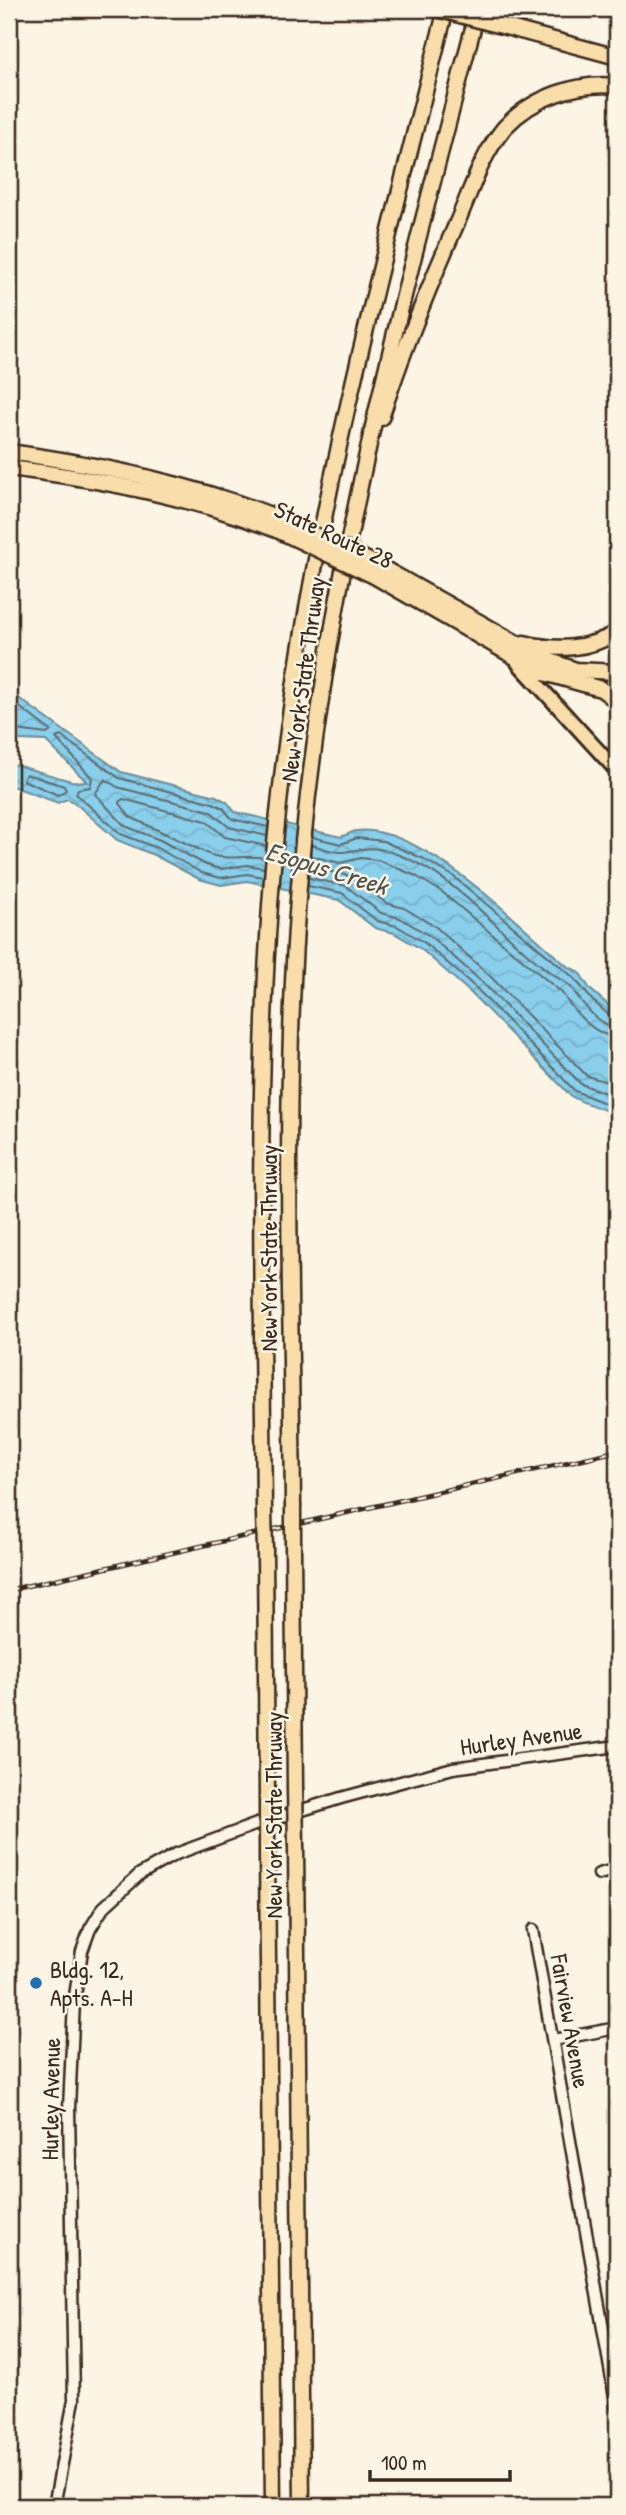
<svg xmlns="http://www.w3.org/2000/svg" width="626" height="2515" font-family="'Patrick Hand',sans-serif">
<defs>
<pattern id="water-waves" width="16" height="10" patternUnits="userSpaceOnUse" patternTransform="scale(1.75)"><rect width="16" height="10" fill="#89ceeb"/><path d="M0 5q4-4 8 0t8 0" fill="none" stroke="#77b1c9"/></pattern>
</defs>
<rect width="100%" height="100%" fill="#fcf5e5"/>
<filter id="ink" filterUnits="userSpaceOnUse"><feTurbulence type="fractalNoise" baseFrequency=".0143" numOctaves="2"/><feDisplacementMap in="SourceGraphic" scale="14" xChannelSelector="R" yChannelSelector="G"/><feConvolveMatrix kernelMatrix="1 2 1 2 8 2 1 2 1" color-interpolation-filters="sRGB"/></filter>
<g filter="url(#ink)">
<!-- water -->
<path fill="url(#water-waves)" stroke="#6a8c99" stroke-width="2" d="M9,691L121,772L216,796L227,802L235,812L341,837C346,835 352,832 356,831C421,823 520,926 567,966L579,972L590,989L617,1013V1117C603,1106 586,1106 571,1096L471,993L421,949L394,933L375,928L339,900L247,881L221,885L199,879L154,855L117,840L74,802L67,799L58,803L9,785V763L71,781L87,782L46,741L20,740L9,734Z"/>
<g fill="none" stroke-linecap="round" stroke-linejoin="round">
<!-- shore -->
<g stroke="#5a6c70" stroke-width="2">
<path d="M9,699L51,731L47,734L9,729"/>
<path d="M26,774L64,786L66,790L58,795L23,780Z"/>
<path d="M312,837L341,844L357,838L383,841L424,859L453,876L574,978L592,1000L611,1017L617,1018"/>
<path d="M311,845C321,847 333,853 343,852C356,851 365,846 379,849C459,867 503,946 569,985C581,1000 595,1025 617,1027"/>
<path d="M311,856L340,863L361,858L378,860L416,876L442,892L562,993C574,1012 594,1036 617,1037"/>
<path d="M265,858C247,854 227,861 211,855L130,817L119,802L123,799L206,821L225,837L266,846"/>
<path d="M310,867L350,876L386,903L404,908L436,927L489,975L587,1076L617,1085"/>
<path d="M264,868L247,865L221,869L206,865L160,840L125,826L95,794L105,779L117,787L210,811L229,827L267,836"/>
<path d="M263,877L247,874L221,878L202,873L157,848L121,834L76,794L78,789L90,787L92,778L56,738L61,736L119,778L213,803L223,808L232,819L268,827"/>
<path d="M309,878L346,886L381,913L400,918L430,936L482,982L581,1084L617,1097"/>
<path d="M308,886L342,893L377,921L397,926L425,943L476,988L575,1091L617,1108"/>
</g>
<!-- minor casing -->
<g stroke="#3b2a1e" stroke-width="15">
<g id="minor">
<path d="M599,1874L617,1869"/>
<path d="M533,1930L617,2408"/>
<path d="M553,2040L617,2028"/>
<path d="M54,2506L74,2400L69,2108L74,2002L82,1951L90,1929L103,1908L140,1874L176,1854L257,1824L341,1798L453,1768L617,1746"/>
</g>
</g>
<!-- major casing -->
<g stroke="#3b2a1e" stroke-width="18">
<path id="major" d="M518,663L617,771"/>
</g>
<!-- highway casing -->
<g stroke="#3b2a1e" stroke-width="19">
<g id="highway">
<path d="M502,26L617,57"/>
<path d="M381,418C403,350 430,284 459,218C472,187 483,153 505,127C533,97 577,82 617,86"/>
<path d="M9,452C102,465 193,484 281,519"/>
<path d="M9,468C100,479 193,497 279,531"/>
<path d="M376,564L545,659L576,670L617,672"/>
<path d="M374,576L541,672L601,689L617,701"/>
<path d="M524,643C555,651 590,650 617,632"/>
<path d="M293,1505C291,1284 281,1062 303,842C331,558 406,284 478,9"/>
<path d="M264,1512C262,1270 253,1027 281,786C311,522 381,266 446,9"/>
<path d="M293,1543L295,1788"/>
<path d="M265,1550L267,1797"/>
<path d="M296,1846L302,2506"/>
<path d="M267,1854L273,2506"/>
</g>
</g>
<!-- minor -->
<use href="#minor" stroke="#fcf5e5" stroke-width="10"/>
<!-- major -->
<use href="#major" stroke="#f9deab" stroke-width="12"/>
<!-- highway -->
<use href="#highway" stroke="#f9deab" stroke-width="14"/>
<!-- rail casing -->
<g stroke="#3b2a1e" stroke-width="5">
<path id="rail" d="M9,1590L617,1451"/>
</g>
<!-- rail -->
<use href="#rail" stroke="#fcf5e5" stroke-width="2.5" stroke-dasharray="8" stroke-linecap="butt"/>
<!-- highway-bridge casing -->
<g stroke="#3b2a1e" stroke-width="19" stroke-linecap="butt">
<g id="highway-bridge">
<path d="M437,9L502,26"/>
<path d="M281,519L376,564"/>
<path d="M279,531L374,576"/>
<path d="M293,1505V1543"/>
<path d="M264,1512L265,1550"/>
<path d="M295,1788L296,1846"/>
<path d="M267,1797V1854"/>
</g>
</g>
<!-- highway-bridge -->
<use href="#highway-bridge" stroke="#f9deab" stroke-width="14"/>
</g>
</g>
<!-- markers -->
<circle fill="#1f6fb2" stroke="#fcf5e5" stroke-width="2.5" cx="36" cy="1983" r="7"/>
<g text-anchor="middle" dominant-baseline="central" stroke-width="5" stroke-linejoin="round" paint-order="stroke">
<!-- street labels -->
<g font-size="24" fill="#3b2a1e" stroke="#fcf5e5">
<text transform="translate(334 534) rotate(25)">State Route 28</text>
<text transform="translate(302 679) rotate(-82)">New York State Thruway</text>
<text transform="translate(268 1248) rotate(-90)">New York State Thruway</text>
<text transform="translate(521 1738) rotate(-8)">Hurley Avenue</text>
<text transform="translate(273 1815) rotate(-90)">New York State Thruway</text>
<text transform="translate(571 2021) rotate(80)">Fairview Avenue</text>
<text transform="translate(50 2099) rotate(-89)">Hurley Avenue</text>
</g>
<!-- poi labels -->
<g font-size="24" fill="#3b2a1e" stroke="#fcf5e5" text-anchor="start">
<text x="50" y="1969">Bldg. 12,<tspan x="50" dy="28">Apts. A-H</tspan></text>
</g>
<!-- water labels -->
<g font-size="26" font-style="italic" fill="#4e5351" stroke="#fcf5e5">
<text transform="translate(327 868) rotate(17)">Esopus Creek</text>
</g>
</g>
<!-- margin -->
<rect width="626" height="2515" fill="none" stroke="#fcf5e5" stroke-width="35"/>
<rect x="18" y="18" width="591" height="2480" fill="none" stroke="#3b2a1e" stroke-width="2.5" filter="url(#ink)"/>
<!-- scale -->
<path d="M370 2470v10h140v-10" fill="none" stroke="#3b2a1e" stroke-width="3.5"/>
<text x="381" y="2470" font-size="21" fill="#3b2a1e" stroke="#fcf5e5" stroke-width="5" paint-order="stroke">100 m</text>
</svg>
